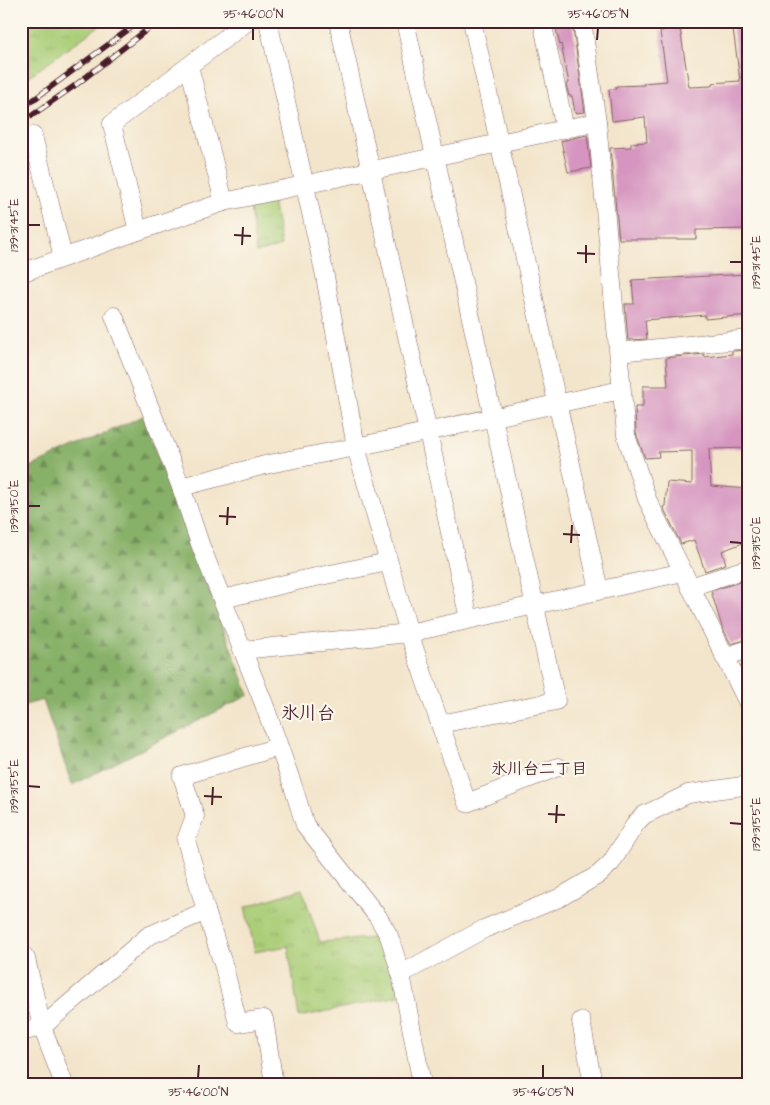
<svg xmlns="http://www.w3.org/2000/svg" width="770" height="1105" font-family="'Architects Daughter','Klee One',sans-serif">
<defs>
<pattern id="forest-firs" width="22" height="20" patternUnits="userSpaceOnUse" patternTransform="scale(1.25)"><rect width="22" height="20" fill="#87b168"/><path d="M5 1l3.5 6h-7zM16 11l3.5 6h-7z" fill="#708f56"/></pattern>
<pattern id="park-tufts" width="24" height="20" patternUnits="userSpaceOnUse" patternTransform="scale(1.25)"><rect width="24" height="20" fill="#aace78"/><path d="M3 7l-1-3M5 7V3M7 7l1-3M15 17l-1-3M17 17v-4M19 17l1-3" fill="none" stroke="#94b068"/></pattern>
</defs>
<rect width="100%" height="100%" fill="#fbf7ec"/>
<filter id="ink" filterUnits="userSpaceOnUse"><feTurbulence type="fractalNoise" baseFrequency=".02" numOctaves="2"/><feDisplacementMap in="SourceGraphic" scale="10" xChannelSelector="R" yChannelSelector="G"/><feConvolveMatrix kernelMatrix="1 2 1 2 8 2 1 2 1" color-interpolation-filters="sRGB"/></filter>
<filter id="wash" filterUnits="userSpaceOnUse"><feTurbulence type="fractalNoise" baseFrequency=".0096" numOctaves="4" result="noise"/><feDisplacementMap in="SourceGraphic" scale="20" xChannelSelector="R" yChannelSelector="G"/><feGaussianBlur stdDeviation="1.12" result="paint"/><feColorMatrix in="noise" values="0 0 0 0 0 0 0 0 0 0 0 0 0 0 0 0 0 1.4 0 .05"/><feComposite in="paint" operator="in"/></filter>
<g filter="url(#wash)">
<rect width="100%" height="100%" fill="#f3e5cb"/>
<!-- forest -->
<path fill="url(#forest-firs)" stroke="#68684a" d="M143,416L249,695L72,785L43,700L21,706V490L26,469Z"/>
<!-- park -->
<g fill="url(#park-tufts)" stroke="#7a7652">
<path d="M21,21H106L21,82Z"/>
<path d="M272,195L281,246L256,253L249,200Z"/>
<path d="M302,889L320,942L385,937L399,996L299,1017L288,946L255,952L245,907Z"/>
</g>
<g id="blocks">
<!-- building -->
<g fill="#d695c0">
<path d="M554,21H572L585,112L575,113L572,96H569L566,84L569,83L561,44L560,45Z"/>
<path d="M663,21H679L689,87L712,86V83L740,81L732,21H749V229L696,230V239H619L610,148L631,147V143L647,142L645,117L612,121L609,89H616V86L644,85V83L667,81L660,31H663Z"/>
<path d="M587,135L591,168L568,172L561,141Z"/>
<path d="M749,274V315L705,319V315L645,320L647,339L628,340L625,304H634L632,280Z"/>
<path d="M749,350L748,448L709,449L711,486L749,489V522L742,524L748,541L722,551L726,564L705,571L694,540L681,544L663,507L665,506L667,482L692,484V451L658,452L659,457L645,458L636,433L635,407H643V386H668L666,358L704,354V357L732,354V351Z"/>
<path d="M749,579V639L731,644L722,627L711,591Z"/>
</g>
</g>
</g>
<g filter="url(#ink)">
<use href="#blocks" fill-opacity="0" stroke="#856463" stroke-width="1"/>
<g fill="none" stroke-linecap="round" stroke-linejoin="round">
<!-- minor casing -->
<g stroke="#856463" stroke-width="19">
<g id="minor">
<path d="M268,21L324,271L356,447L409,633L467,803L558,767"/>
<path d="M338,21L469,619"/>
<path d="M405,21L556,701L440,724"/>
<path d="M472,21L599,590"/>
<path d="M542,21L565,129"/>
<path d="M582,21L597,122L626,435L647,499L749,705"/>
<path d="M189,66L224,202"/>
<path d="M33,136L63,257"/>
<path d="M138,231L112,124L248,21"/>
<path d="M21,273L138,231L224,202L597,122"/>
<path d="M114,316L181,487L200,544L264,704L293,786L305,825L378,917L389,936L401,974L422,1084"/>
<path d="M619,352L749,339"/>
<path d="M181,487L269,464L356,447L621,390"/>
<path d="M690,587L749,568"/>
<path d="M223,599L297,581L388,562"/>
<path d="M243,650L409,633L683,572"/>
<path d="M724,657L749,649"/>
<path d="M206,911L224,967L238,1023L264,1019L274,1084"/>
<path d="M21,952L26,959L42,1027L64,1084"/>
<path d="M401,974L484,929L559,898L598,875L611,863L636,823L644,815L688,794L749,785"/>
<path d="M581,1021L593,1084"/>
<path d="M21,1032L42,1027L148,936L206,911L186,840L195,816L182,776L278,747"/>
</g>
</g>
<!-- minor -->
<use href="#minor" stroke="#fff" stroke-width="18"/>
<!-- rail casing -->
<g stroke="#4a1f2b" stroke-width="5.5">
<g id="rail">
<path d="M21,109L140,21"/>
<path d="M21,123L77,84L158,21"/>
</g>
</g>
<!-- rail -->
<use href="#rail" stroke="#fbf7ec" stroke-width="4" stroke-dasharray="11" stroke-linecap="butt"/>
</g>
</g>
<!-- ticks -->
<path fill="none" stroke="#4a1f2b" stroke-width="2" d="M253,40V28M597,40L598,28M28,225H40M234,235L251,236M242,245L243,227M577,253L595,254M730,262H742M586,263V245M28,506H40M219,516L236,517M227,525L228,507M563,534L580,535M730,542L742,543M571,543L572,525M28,786L40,787M204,796L222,797M212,805L213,787M548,814L565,815M556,823L557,805M730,823L742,824M198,1078L199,1065M543,1078V1065"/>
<g text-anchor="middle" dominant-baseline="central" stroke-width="4.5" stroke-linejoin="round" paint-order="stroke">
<!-- neighbourhood labels -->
<g font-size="16" font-weight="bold" fill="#4a1f2b" stroke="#fbf7ec">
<text x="539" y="769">氷川台二丁目</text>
</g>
<!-- quarter labels -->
<g font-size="18" font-weight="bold" fill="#4a1f2b" stroke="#fbf7ec">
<text x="308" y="713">氷川台</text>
</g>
</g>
<!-- margin -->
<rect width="770" height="1105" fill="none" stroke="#fbf7ec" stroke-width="55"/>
<rect x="28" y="28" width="714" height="1050" fill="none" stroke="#4a1f2b" stroke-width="2"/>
<g font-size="12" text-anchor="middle" fill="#4a1f2b">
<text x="253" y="18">35°46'00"N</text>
<text x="598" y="18">35°46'05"N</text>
<text transform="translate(14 225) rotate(-90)" y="4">139°31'45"E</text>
<text transform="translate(756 262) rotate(-90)" y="4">139°31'45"E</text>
<text transform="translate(14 506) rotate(-90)" y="4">139°31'50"E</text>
<text transform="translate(756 543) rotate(-90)" y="4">139°31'50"E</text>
<text transform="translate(14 786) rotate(-90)" y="4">139°31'55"E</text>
<text transform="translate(756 824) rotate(-90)" y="4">139°31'55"E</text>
<text x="198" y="1096">35°46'00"N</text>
<text x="543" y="1096">35°46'05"N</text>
</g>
</svg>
